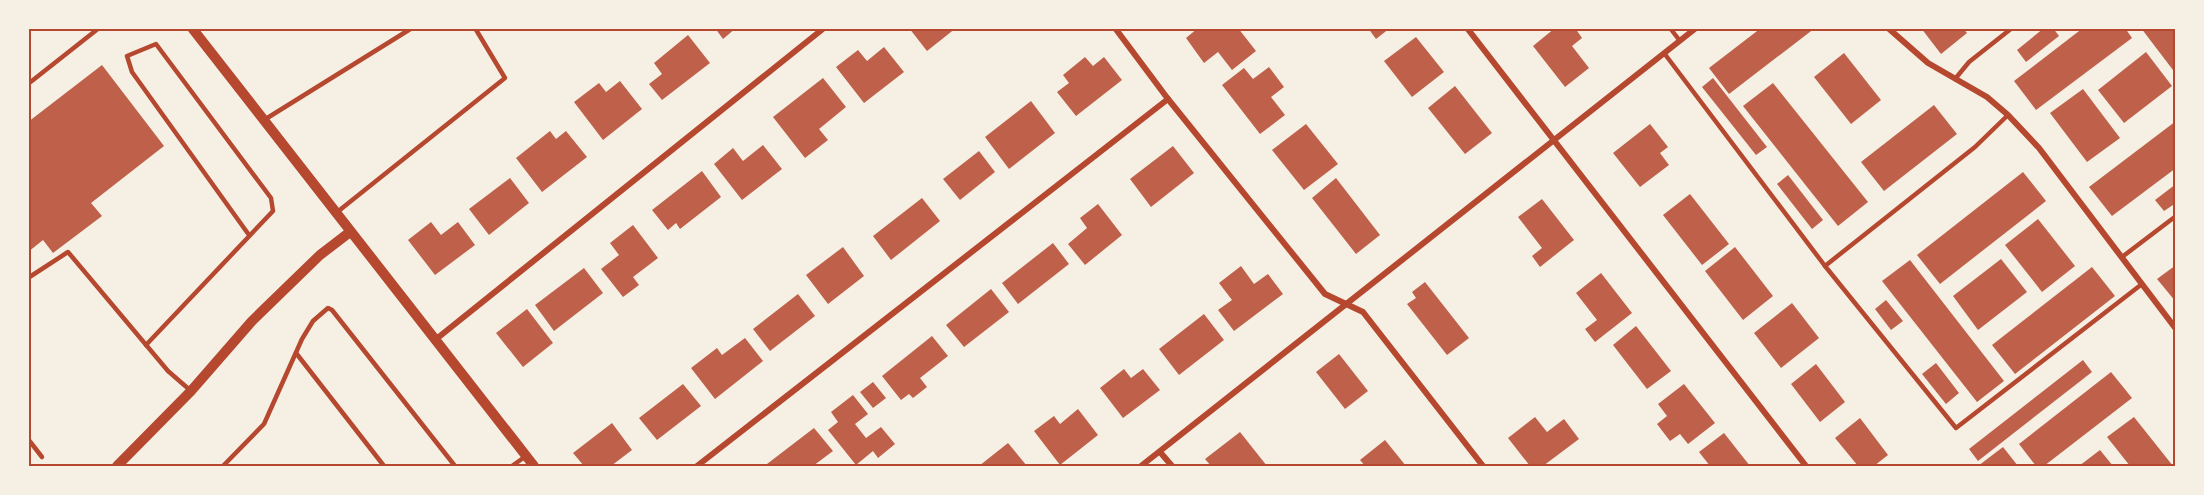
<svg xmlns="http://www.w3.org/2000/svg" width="2204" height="495" font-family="Inter,sans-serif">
<rect width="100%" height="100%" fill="#f6efe4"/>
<!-- building -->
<g fill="#bf614a">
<path d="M715,28H736L723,39Z"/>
<path d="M909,28H956L927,51Z"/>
<path d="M1198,28H1238L1256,51L1232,70L1218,52L1204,63L1186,38Z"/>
<path d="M1368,28H1390L1376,39Z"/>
<path d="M1555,28H1575L1582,38L1572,46L1589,68L1565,87L1533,46Z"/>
<path d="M1761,28H1815L1729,94L1709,68Z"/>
<path d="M1921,28H1963L1967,33L1941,54Z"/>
<path d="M2044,28H2053L2059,36L2026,62L2017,50Z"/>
<path d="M2083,28H2125L2132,38L2036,110L2014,81Z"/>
<path d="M2141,28H2176V74Z"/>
<path d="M688,35L710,63L662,100L649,84L662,74L654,63Z"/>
<path d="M1416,37L1444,72L1412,97L1384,61Z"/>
<path d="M884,47L904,72L864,103L836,67L858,50L867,61Z"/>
<path d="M2146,52L2172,86L2124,123L2098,90Z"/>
<path d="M1844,53L1881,100L1851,124L1814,77Z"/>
<path d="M1085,57L1093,66L1104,57L1122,80L1076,116L1057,92L1069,83L1063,75Z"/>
<path d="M102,65L164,146L91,203L102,216L53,253L43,240L28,252V122Z"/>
<path d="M1269,67L1284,87L1271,97L1285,115L1260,134L1222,85L1244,68L1253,79Z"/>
<path d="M823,78L846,107L819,129L828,140L805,158L773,117Z"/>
<path d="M1713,78L1767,147L1756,155L1702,87Z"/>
<path d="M620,81L642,109L603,140L574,102L599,83L606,92Z"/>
<path d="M1773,83L1868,202L1838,226L1743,106Z"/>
<path d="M1455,86L1492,133L1465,154L1428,108Z"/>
<path d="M2083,89L2120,138L2087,162L2050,113Z"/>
<path d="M1031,101L1055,133L1009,169L985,137Z"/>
<path d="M1934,105L1957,134L1884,191L1861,162Z"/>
<path d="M2176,121V168L2112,216L2089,187Z"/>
<path d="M1306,124L1338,164L1304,190L1272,150Z"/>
<path d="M1650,124L1668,147L1660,153L1669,165L1640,187L1613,153Z"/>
<path d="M550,131L556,139L566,131L587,157L542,192L516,158Z"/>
<path d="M763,145L782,169L742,200L714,164L733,148L743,161Z"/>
<path d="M1173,146L1194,173L1151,207L1130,179Z"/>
<path d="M979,151L995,172L960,200L943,179Z"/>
<path d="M702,171L721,197L680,229L676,223L668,230L652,210Z"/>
<path d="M2023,172L2046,201L1940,284L1917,255Z"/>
<path d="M1788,175L1823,220L1812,229L1777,184Z"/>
<path d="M510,178L529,203L489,235L469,209Z"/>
<path d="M1336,178L1380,235L1356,254L1312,198Z"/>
<path d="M2176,184V203L2164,211L2155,200Z"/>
<path d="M1690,194L1729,244L1702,265L1663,215Z"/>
<path d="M922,198L940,221L891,260L873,236Z"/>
<path d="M1542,199L1574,240L1540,267L1532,256L1542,248L1518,217Z"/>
<path d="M1098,204L1122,235L1085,265L1068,244L1087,228L1080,218Z"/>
<path d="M2038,219L2075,266L2042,292L2005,245Z"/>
<path d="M431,222L441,235L458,222L475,245L435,275L408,240Z"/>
<path d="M633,225L658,258L633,277L639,285L623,297L601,269L619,255L610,243Z"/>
<path d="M1053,243L1069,264L1018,304L1002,283Z"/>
<path d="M843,247L864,276L828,304L806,275Z"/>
<path d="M1735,247L1773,296L1743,320L1705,271Z"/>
<path d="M2001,259L2027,292L1978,330L1953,296Z"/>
<path d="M1910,260L2004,381L1977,402L1882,281Z"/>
<path d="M2176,265V302L2157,279Z"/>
<path d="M1241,266L1254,284L1268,274L1283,294L1234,331L1218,310L1232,300L1219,283Z"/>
<path d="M2092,267L2115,296L2015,374L1992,345Z"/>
<path d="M584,268L603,293L554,331L535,305Z"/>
<path d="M1601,273L1632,313L1595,342L1585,329L1597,320L1576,293Z"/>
<path d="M1425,282L1469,338L1447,355L1407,304L1416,298L1412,292Z"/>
<path d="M991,289L1009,312L964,347L946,325Z"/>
<path d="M798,294L815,316L770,351L753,329Z"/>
<path d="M1886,300L1903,321L1891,330L1875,309Z"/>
<path d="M1792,303L1819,338L1781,368L1754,333Z"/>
<path d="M527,309L553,343L523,367L496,333Z"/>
<path d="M1204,314L1224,340L1179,375L1159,349Z"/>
<path d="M1636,326L1671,371L1647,389L1613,345Z"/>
<path d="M932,336L948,356L920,378L927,387L913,398L909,394L901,400L882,376Z"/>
<path d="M745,338L763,361L715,399L691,368L717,348L722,355Z"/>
<path d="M1339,354L1368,391L1345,409L1316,372Z"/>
<path d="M2083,360L2092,372L1978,461L1969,449Z"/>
<path d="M1936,363L1959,393L1946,404L1922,374Z"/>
<path d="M1816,364L1845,402L1820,422L1791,384Z"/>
<path d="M1124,369L1131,378L1143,369L1160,390L1123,418L1100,388Z"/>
<path d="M2111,372L2132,398L2044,466H2036L2019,444Z"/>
<path d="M873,382L886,398L873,408L860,392Z"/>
<path d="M683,384L701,406L657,440L639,418Z"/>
<path d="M1684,384L1715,423L1688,444L1680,434L1670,441L1657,424L1667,416L1658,404Z"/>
<path d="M853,395L868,414L855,424L866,438L881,427L895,444L878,458L873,451L856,465L828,430L838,422L831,412Z"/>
<path d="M1078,409L1098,435L1060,465L1034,431L1054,416L1060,424Z"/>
<path d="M1535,417L1547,432L1564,419L1579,439L1543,466H1530L1508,438Z"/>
<path d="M2134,417L2173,466H2130L2107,437Z"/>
<path d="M1860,418L1888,455L1874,466H1858L1835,438Z"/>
<path d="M612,423L632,450L611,466H584L573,453Z"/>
<path d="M814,428L833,451L813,466H769L767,464Z"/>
<path d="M1240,432L1267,466H1211L1205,459Z"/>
<path d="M1724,433L1750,466H1710L1699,452Z"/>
<path d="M1385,440L1406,466H1365L1360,460Z"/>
<path d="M1008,443L1027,466H979Z"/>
<path d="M2003,447L2018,466H1978Z"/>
<path d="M2100,450L2113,466H2079Z"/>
</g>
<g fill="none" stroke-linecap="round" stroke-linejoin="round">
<!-- service -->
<g stroke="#b5482f" stroke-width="4.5">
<path d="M1670,28L1680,41"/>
<path d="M1664,53L1825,266"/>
<path d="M1955,79L1969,62L2012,28"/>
<path d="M28,84L99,28"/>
<path d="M2008,115L1975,147L1825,266L1956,428L2142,284"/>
<path d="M264,120L412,28"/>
<path d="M336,213L505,78L475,28"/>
<path d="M2122,257L2176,216"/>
<path d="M28,278L68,252L168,371L191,391"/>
<path d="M146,345L273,211L271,198L156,44L127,56L132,72L249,235"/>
<path d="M296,353L384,466"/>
<path d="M28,439L42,457"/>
<path d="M223,466L264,424L302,339L313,321L328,308L332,310L455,466"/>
<path d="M512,466L526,456"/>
</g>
<!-- minor -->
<g stroke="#b5482f" stroke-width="6">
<path d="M1115,28L1168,99L1325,294L1363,312L1483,466"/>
<path d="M1467,28L1806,466"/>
<path d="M1888,28L1928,63L1987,97L2008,115L2039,148L2176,329"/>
<path d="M435,340L824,28"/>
<path d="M1160,452L1172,466"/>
<path d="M697,466L1168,99"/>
<path d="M1141,466L1696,28"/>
</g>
<!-- tertiary -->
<g stroke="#b5482f" stroke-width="10">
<path d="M192,28L534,466"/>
<path d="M117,466L191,391L252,321L320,255L350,232"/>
</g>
</g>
<!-- border -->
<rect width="2204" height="495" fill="none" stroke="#f6efe4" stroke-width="60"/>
<rect x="30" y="30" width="2144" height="435" fill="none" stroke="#b5482f" stroke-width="2"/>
</svg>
